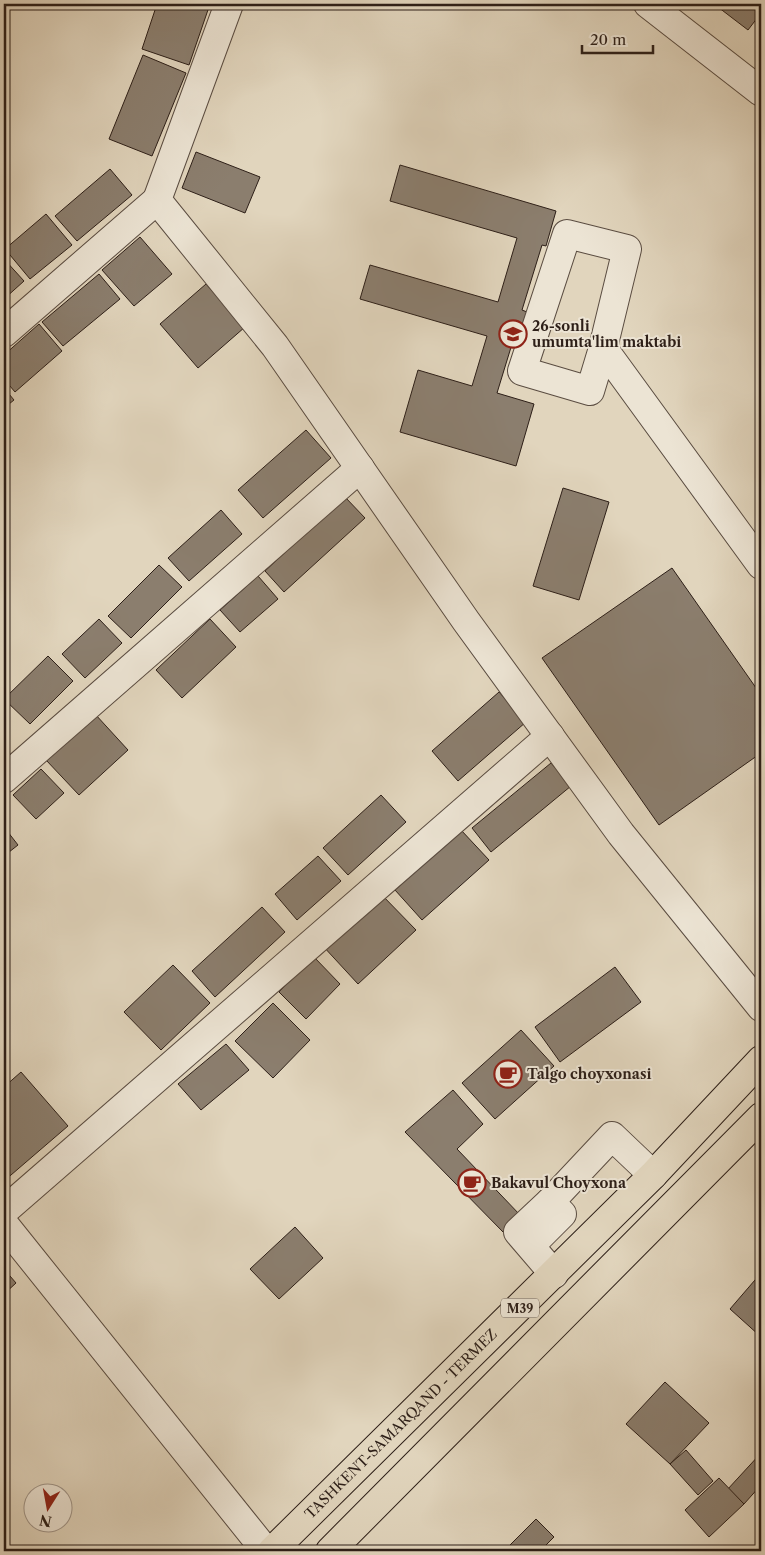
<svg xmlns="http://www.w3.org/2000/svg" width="765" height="1555" font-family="'Libre Caslon Text',serif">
<rect width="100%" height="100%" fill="#e1d5bd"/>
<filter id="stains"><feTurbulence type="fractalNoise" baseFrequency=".004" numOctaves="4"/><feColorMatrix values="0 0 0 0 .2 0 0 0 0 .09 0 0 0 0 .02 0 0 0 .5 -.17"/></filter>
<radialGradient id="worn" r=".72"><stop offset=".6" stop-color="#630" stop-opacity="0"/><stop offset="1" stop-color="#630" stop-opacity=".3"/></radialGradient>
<!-- building -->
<g fill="#8b7e6e" stroke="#2d1f18">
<path d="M157,4H210L189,65L142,49Z"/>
<path d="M714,4H761V13L748,30Z"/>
<path d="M143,55L186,73L152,156L109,139Z"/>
<path d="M196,152L260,177L245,213L182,188Z"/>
<path d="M400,165L556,211L546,246L542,245L522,310L527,312L517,346L512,344L497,393L534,404L516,466L400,432L418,370L472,386L487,336L360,299L370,265L498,302L517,238L390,201Z"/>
<path d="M110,169L132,195L77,241L55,216Z"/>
<path d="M46,214L72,245L30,279L5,249Z"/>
<path d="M140,237L172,274L134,306L102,270Z"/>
<path d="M4,259L24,281L4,299Z"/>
<path d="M99,274L120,299L63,346L42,322Z"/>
<path d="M206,284L245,327L198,368L160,324Z"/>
<path d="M39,324L62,351L15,392L4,379V355Z"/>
<path d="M4,388L14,400L4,408Z"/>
<path d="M306,430L331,458L263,518L238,490Z"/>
<path d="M563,488L609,502L579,600L533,586Z"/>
<path d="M345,497L365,518L284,592L265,571Z"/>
<path d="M221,510L242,534L189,581L168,558Z"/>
<path d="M159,565L182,587L131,638L108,616Z"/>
<path d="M672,568L761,695V753L659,825L542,658Z"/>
<path d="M258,576L278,599L240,632L220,610Z"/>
<path d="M99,619L122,643L85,678L62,654Z"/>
<path d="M210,619L236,647L182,698L156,670Z"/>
<path d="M48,656L73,681L30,724L4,699Z"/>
<path d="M499,692L526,722L458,781L432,751Z"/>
<path d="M95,714L128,750L79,795L46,760Z"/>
<path d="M551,763L571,786L491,852L472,828Z"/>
<path d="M41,769L64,793L36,819L13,795Z"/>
<path d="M381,795L406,822L348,875L323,848Z"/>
<path d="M4,827L18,845L4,856Z"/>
<path d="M461,830L489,860L422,920L395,890Z"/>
<path d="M318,856L341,881L297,920L275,894Z"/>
<path d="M379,892L416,930L358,984L322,945Z"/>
<path d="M262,907L285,932L215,997L192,971Z"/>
<path d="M314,957L340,984L306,1019L279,992Z"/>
<path d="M173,965L210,1003L161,1050L124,1012Z"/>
<path d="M615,967L641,1002L560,1062L535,1027Z"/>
<path d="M273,1003L310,1040L273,1078L235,1041Z"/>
<path d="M521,1030L554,1066L495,1119L462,1083Z"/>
<path d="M226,1044L249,1070L201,1110L178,1084Z"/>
<path d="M21,1072L68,1126L4,1181V1087Z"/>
<path d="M453,1090L483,1124L457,1149L521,1216L503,1232L405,1132Z"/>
<path d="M295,1227L323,1258L279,1299L250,1269Z"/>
<path d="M4,1269L16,1283L4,1294Z"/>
<path d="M761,1273V1335L760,1336L730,1309Z"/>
<path d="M665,1382L709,1423L670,1464L626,1424Z"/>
<path d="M686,1450L713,1481L698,1495L670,1464Z"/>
<path d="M761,1453V1485L744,1504L727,1490Z"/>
<path d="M719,1478L744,1504L709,1537L685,1510Z"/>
<path d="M536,1519L554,1537L540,1551H504Z"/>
</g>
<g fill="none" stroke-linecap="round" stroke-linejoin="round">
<!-- minor casing -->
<g stroke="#5a4c41" stroke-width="30">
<g id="minor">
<path d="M229,4L157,200L275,346L466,621L621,834L761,1007"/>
<path d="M648,4L761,92"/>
<path d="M4,333L157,200"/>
<path d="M603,348L590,391L522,371L567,234L627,249L603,348L761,565"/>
<path d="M4,779L360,468"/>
<path d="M550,1202L612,1136L653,1175"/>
<path d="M4,1211L550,736"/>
<path d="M4,1224L266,1551"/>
<path d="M531,1245L562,1214L550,1202L518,1232L554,1274"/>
</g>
</g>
<!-- highway casing -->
<g stroke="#2d1f18" stroke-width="30">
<g id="highway">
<path id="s1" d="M272,1551L653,1175L761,1060"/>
<path d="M330,1551L761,1117"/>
</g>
</g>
<!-- minor -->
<use href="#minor" stroke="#ece4d4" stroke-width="28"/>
<!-- highway -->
<use href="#highway" stroke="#e1d5bd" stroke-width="28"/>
</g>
<!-- icons -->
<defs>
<g id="school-ring" transform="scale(1.4375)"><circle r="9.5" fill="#ece4d4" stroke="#8f2418" stroke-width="1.5"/><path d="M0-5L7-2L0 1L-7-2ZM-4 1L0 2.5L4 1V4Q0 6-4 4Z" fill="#8f2418"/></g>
<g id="cafe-ring" transform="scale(1.4375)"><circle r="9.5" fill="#ece4d4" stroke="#8f2418" stroke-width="1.5"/><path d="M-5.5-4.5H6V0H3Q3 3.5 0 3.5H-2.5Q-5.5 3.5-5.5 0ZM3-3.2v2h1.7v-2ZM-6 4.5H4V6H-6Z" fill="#8f2418"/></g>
</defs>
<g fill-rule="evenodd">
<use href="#school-ring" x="513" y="334"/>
<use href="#cafe-ring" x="508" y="1074"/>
<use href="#cafe-ring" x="472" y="1183"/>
</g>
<g text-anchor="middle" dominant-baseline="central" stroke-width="4" stroke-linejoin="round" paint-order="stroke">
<!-- shield labels -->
<rect fill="#ece4d4" stroke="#665a50" stroke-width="1" x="501" y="1298.5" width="38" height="19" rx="4"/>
<g font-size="12" font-weight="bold" fill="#2d1f18">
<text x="520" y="1308">M39</text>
</g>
<!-- poi labels -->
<g font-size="14" font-weight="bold" fill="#2d1f18" stroke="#ece4d4" text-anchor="start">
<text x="532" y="326">26-sonli<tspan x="532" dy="16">umumta'lim maktabi</tspan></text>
<text x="527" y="1074">Talgo choyxonasi</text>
<text x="491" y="1183">Bakavul Choyxona</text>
</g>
<!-- street labels -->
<g font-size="14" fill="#2d1f18" stroke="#ece4d4">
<text stroke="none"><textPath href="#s1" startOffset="181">TASHKENT-SAMARQAND - TERMEZ</textPath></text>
</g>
</g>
<!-- margin -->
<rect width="765" height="1555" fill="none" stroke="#e1d5bd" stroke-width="20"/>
<rect x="5" y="5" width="755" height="1545" fill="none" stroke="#2d1f18" stroke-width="2.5"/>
<rect x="10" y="10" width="745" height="1535" fill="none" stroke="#2d1f18"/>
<!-- north arrow -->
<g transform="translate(48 1508) rotate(191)"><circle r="24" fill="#ece4d4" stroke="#a09589"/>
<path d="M0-4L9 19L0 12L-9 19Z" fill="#8f2418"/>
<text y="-8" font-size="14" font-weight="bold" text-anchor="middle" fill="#2d1f18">N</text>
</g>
<!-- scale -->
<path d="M582 45v8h71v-8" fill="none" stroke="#2d1f18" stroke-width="2.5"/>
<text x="590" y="45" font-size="15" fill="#2d1f18" stroke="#ece4d4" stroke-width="4" paint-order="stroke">20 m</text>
<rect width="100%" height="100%" filter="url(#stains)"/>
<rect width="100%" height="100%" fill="url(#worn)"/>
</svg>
